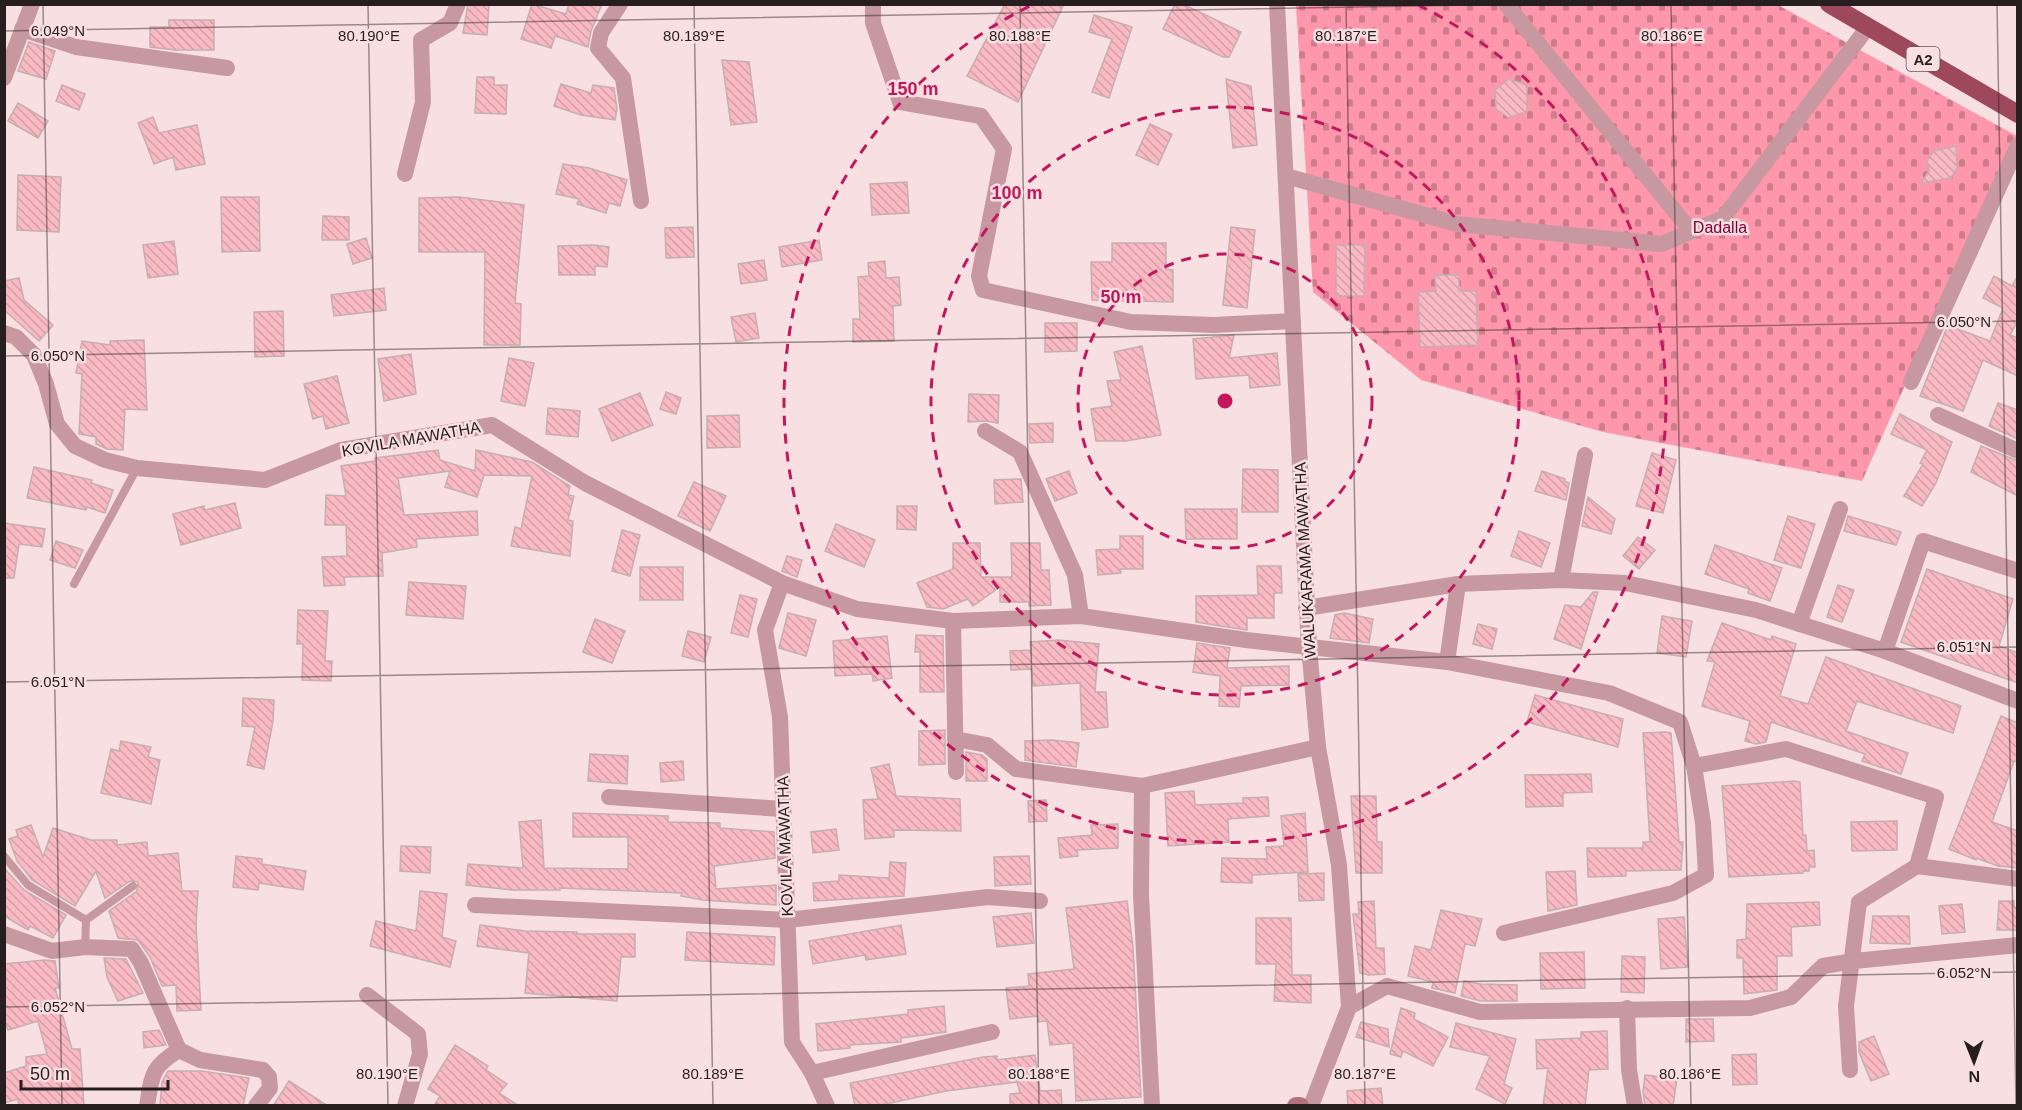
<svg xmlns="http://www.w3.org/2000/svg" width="2022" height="1110" font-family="Arial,sans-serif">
<defs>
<pattern id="cemetery-stones" width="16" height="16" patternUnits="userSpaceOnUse" patternTransform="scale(1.5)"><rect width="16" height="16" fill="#fe97ab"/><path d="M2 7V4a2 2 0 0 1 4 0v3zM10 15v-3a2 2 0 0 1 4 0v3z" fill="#ce7b8b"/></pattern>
<pattern id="building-back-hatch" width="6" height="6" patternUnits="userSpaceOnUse" patternTransform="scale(1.5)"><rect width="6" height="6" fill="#fabac4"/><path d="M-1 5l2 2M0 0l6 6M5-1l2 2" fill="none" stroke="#d69fa8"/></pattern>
</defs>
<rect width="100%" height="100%" fill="#f8dfe2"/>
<!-- cemetery -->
<path fill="url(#cemetery-stones)" d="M1296,5H1778L2017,136L1862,481L1603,432L1421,380L1313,292Z"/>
<!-- building -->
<g fill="url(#building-back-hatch)" stroke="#c6aeb1" stroke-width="1.5">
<path d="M468,4H489L487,35L463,33Z"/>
<path d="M532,4L566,14L569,4H602L591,31L588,47L555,36L551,48L521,39Z"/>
<path d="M1005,4H1064L1018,102L967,76Z"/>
<path d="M1175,4H1183L1241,32L1229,57H1223L1163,29Z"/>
<path d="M1094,15L1132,27L1109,98L1092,92L1112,39L1089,32Z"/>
<path d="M169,20H214V50H175L150,47V27H169Z"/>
<path d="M29,42L55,51L46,79L18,71Z"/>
<path d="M722,60L749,62L757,122L731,125Z"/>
<path d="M477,77H494V85H507L506,114L475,113Z"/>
<path d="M1226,79L1251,86L1257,145L1233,148Z"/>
<path d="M1509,79L1527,85V111L1509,118L1496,109L1495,90Z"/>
<path d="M561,84L591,93L593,85L614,88L617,109L615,120L581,115L554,106Z"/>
<path d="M62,85L85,94L79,110L56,101Z"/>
<path d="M18,103L48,121L38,138L8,121Z"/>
<path d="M153,117L159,133L197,125L205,164L176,170L173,157L154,164L138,123Z"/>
<path d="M1150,124L1172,134L1158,165L1136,155Z"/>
<path d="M1956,146L1957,168L1951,178L1921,183L1929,171L1927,161L1934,151Z"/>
<path d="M563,164L589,168L627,180L620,206L609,203L606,213L577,204L579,199L556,194Z"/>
<path d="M18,175L61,177L59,232L17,230Z"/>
<path d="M907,182L909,213L872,215L870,184Z"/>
<path d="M221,197H259L260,251L222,252Z"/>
<path d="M459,197L524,205L515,303L521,304L520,345H484L485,252H419V198Z"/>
<path d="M323,216L349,217V240H322Z"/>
<path d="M693,227L694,257L666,258L665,228Z"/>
<path d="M1231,227L1255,230L1247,308L1223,305Z"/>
<path d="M366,238L372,258L353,264L347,244Z"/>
<path d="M819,240L822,260L782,267L779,247Z"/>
<path d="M174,241L178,274L148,278L143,245Z"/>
<path d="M1112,243H1166V269L1173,270V302L1092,300L1091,262H1112Z"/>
<path d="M594,245L609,247L607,267L595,266V275H559L558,246Z"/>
<path d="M1336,245H1365L1364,296H1336Z"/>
<path d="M764,260L767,280L741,284L738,264Z"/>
<path d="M885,261L886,278L899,277L901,305L893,306L894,341L853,342V319H860L858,277L869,276L868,263Z"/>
<path d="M1435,275H1459V291H1476L1478,345L1420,347L1418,292L1436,291Z"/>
<path d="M2018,275V320L2010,335L2018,338V376L1983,360L1963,411L1920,396L1949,322L1961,327L1960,330L1990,341L2003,308L1983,298L1994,276L2012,286Z"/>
<path d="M19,278L24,300L53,325L39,341L4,310V281Z"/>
<path d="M384,288L386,310L334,316L331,295Z"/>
<path d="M283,311L284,356L255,357L254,312Z"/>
<path d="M755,313L759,338L736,342L731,317Z"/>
<path d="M1045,323H1077V351L1045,352Z"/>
<path d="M1234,335L1229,358L1277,353L1280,385L1250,388L1249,375L1196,379L1193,339Z"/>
<path d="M144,340L147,410L125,409L123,450L107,449L96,444V437L79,434L82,374L76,373L82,341L110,345V341Z"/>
<path d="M1142,346L1161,435L1126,441H1096L1091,409L1112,406L1107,381L1121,380L1114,352Z"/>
<path d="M411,354L416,394L384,401L378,359Z"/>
<path d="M509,358L534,363L525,406L501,401Z"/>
<path d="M337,376L349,423L326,429L323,416L313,419L304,384Z"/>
<path d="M666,392L681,398L676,414L660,409Z"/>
<path d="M640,393L653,425L612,441L599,409Z"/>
<path d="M969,394L999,395L998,423L986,421L968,422Z"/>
<path d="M1998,403L2018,410V439L1989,426Z"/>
<path d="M548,408L580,411L578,437L546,434Z"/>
<path d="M1900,414L1952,442L1936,483L1922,506L1904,496L1923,464L1920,463L1927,450L1891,434Z"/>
<path d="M739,415L740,447L707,448V416Z"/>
<path d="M1053,423V442L1030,443L1029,424Z"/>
<path d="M1981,446L2018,461V496L1971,472Z"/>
<path d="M438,450L440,460L475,471L476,450L532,462L570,486L568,495L574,496L568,520L573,521L570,556L511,546L515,527L521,529L532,476L484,475L477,497L445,487L450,471L398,478L404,515L477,511L478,535L416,539L417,547L382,553L383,576L344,577L345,585L324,586L322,557L347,556L346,525H325L326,495L346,496L341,466L375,461V458Z"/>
<path d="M1652,453L1676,460L1663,513L1636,506Z"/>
<path d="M34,467L92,480L91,483L113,490L105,513L87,507L86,510L27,498Z"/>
<path d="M1243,469L1278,470V512H1242Z"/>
<path d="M1069,471L1077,493L1055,501L1046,479Z"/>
<path d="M1542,471L1565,479L1564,481L1569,483L1566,500L1535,491Z"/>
<path d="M1021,479L1023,502L995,504L994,480Z"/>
<path d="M694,482L726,496L710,531L678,516Z"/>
<path d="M1588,497L1615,519L1611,534L1582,526Z"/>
<path d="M235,503L241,528L181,545L173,514L204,506L205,510Z"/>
<path d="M897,506H917L916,530L897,529Z"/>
<path d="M1185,509H1237V539H1186Z"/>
<path d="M1788,516L1815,524L1801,568L1774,560Z"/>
<path d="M1848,516L1901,532L1896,545L1844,531Z"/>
<path d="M4,523L45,529L42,547L19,544L14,578H4Z"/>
<path d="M836,524L875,540L864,567L825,551Z"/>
<path d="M622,530L640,535L630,576L612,571Z"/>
<path d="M1519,531L1550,543L1541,567L1511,556Z"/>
<path d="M1120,536H1143V569H1120L1121,573L1098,575L1096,550L1120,549Z"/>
<path d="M1638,537L1655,550L1639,569L1623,556Z"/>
<path d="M56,541L83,550L75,568L50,560Z"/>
<path d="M953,543H980L981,577H1012L1011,543H1040L1041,570H1049L1051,605L1029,606V602H1000V587L973,606L968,599L943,609L927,607L917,583L953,569Z"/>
<path d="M1715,545L1782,568L1770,601L1748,593L1749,589L1705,574Z"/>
<path d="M787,556L802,560L797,577L782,571Z"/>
<path d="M1257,566H1281L1282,593H1274V618H1247V630L1196,622V596L1258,595Z"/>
<rect x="640" y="567" width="43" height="33"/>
<path d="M1927,569L2013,599L1999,646L2018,653V683L1901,642Z"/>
<path d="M409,582L466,586L463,619L406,615Z"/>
<path d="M1838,585L1854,590L1842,622L1827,617Z"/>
<path d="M1593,592H1598L1581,649L1554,639L1565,605L1581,607Z"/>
<path d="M740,595L757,599L748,637L731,633Z"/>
<path d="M298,610L328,611L325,661H332L331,681L302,680L303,644H297Z"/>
<path d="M788,613L816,620L806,656L779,648Z"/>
<path d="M1344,613L1373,619L1369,643L1330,638L1335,615Z"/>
<path d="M1662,616L1692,621L1686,657L1657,653Z"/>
<path d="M595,619L625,631L612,663L583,652Z"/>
<path d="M1722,623L1771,640L1772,636L1796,644L1780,696L1808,704L1826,657L1961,706L1953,733L1857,701L1846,731L1908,753L1901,774L1862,761L1865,754L1771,722L1766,742L1756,744L1745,741L1750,721L1702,706L1715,662L1707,661Z"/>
<path d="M1478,624L1497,629L1492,649L1473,644Z"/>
<path d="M688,631L711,637L704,662L682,656Z"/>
<path d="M916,635L943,636L944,692H920V652H915Z"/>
<path d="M887,636L892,678L873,681L872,674L835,676L833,641Z"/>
<path d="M1058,640L1099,644L1095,692H1106L1108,727L1082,730L1080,683L1033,686L1032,669L1011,670L1010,651L1031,650L1030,642Z"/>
<path d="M1197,643L1230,648L1227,668L1289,666V685L1241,686L1239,707L1219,706L1220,676L1193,672Z"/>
<path d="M1535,695L1623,719L1618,747L1527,722Z"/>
<path d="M243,698L274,700L273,721L264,769L247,765L255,727L242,726Z"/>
<path d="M2001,716L2018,723V762L2014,761L1992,822L2018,831V868L1998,866L1976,858V860L1949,849Z"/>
<path d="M945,730V764L919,765V731Z"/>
<path d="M1666,732L1671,733L1679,842H1683L1681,870L1626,871V876L1588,877L1587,848H1643V842H1650L1643,733Z"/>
<path d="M1052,740L1079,743L1076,767L1025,760V741Z"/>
<path d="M121,741L151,747L148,757L160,760L151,804L101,793L111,749L119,751Z"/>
<path d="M966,752L982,755L987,759V781H966Z"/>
<path d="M590,754L628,756L627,784L588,781Z"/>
<path d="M683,761L684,780L661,782L660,763Z"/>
<path d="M889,764L896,796L960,799L961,831L894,830V837L865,839L863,800L878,799L871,768Z"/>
<path d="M1591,774L1592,792L1563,793V806L1526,807L1525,775Z"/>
<path d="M1795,781L1800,782L1803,835H1806L1807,851L1814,850L1815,867H1809V871H1803V873L1729,877L1722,786Z"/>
<path d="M1194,791L1195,805L1243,803V798L1268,797L1269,816L1228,819L1229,842L1168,846L1165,793Z"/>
<path d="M1351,796H1376L1377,842H1382V873H1356Z"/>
<path d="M1046,800L1047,821L1029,822L1028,801Z"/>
<path d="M573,813L668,816V822L720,823V828L774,832L775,858L714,866L716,889L776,885V905L703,900L681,896L682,893L560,888V890H512L466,885L468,864L523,868L519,822L541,820L544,868L628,869V837H573Z"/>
<path d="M1305,813L1308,872L1252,875V883L1221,882L1222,858L1267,859L1266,847L1284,846L1281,816Z"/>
<path d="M1897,821V850L1852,851L1851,822Z"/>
<path d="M1118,824V848L1077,850L1078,856L1060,858L1058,838L1092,835L1091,825Z"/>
<path d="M31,825L43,857L53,828L91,840H117V845L147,842L148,856L178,853L182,891H198L196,925L201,1010L177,1011L176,985L162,986L150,957L138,940L118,938L109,911L137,891L138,882L130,881L105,898L96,871L75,906L32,880L17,861L9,839L18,836L16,830Z"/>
<path d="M836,829L839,850L813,853L811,832Z"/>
<path d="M401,846L431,847L430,873L400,871Z"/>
<path d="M236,856L262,859V864L306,871L303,890L259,883L258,890L233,887Z"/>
<path d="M1029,856L1031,884L995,886L994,857Z"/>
<path d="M890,862L906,863L904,896L814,901L813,883L839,881V875L889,878Z"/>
<path d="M4,868L24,890L66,915L53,938L30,926L28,930L4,916Z"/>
<path d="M1575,871L1577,905L1548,911L1546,872Z"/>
<path d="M1324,873V900L1299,901L1298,874Z"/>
<path d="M420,891L447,894L442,937L456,941L450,967L370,946L376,921L416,931Z"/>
<path d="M1127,901L1133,947L1141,1097L1076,1101L1073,1043L1050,1045L1047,1021L1038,1022V1016L1010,1019L1006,988L1029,986L1028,974L1074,969L1066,908Z"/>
<path d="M1374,901L1376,948H1384L1385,974L1369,975L1360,973L1353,914H1359L1358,902Z"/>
<path d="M1999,901H2014V907H2018V930H1997Z"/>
<path d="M1819,902L1820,925L1791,927L1792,956H1777V990L1744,994L1743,958H1737V940L1746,939L1747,904Z"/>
<path d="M1962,904L1965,932L1942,934L1939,906Z"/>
<path d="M1441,910L1482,919L1475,946L1465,944L1455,993L1432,988L1433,982L1408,976L1415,946L1431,950Z"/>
<path d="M1031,913L1034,943L997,947L993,917Z"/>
<path d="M1873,916H1909L1910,944L1870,943Z"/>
<path d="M1684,917L1688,967L1661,969L1658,919Z"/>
<path d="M1256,918H1291L1292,975H1311V1003L1274,1001L1276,964H1256Z"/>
<path d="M480,925L525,931L577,932V934H635V957H621L617,1001L525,993L529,953L477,946Z"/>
<path d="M901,925L906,954L866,960L865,955L813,964L809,941Z"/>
<path d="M687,932L775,937L774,965L685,960Z"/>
<path d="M1584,952L1585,988L1541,989L1540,953Z"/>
<path d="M1622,956L1645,957L1644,993L1621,992Z"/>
<path d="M104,958L126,959L143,993L118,1001L107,977Z"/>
<path d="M45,960L55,961L59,988H55L72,1049H80L84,1106H19L18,1099L4,1103V1073L26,1066V1057L47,1054L38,1021L8,1030L4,1020V964Z"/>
<path d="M1464,981L1481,984L1517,985V1001H1481L1461,996Z"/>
<path d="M944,1006L946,1032L901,1038V1042L850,1045V1048L818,1051L816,1024L908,1014V1010Z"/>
<path d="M1401,1008L1415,1013L1414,1019L1448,1037L1433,1066L1403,1051L1401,1057L1390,1054Z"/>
<path d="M1686,1019H1713L1714,1041L1686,1042Z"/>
<path d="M1361,1022L1388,1029L1389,1047L1356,1037Z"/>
<path d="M1456,1023L1516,1039L1504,1084L1512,1088L1505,1104L1476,1089L1490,1056L1450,1047Z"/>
<path d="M159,1030L166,1045L144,1048L143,1032Z"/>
<path d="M1607,1031L1608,1069L1589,1070L1585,1106H1543L1548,1068L1537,1069L1536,1040L1581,1038V1032Z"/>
<path d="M1874,1036L1889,1074L1871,1081L1859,1052V1042Z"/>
<path d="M455,1045L488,1066L486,1070L507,1084L499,1093L519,1106H434L440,1096L428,1089Z"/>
<path d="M1756,1054L1757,1084L1733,1085L1732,1055Z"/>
<path d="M1035,1055L1040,1091L1061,1090L1062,1106H1010V1094L1020,1093L1017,1082L946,1091L877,1106H855L850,1083L983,1057L997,1056V1060Z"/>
<path d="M168,1071H202L249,1078L243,1106H160L162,1082Z"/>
<path d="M1645,1075L1677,1079L1673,1106H1645L1643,1091Z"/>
<path d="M289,1081L328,1106H273Z"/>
<path d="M1381,1088L1383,1106H1348L1347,1091Z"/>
</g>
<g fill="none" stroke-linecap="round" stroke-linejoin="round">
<!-- service -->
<g stroke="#c798a0" stroke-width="8">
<path d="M74,584L137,468"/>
<path d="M4,856L28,885L86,920"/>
<path d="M85,947L86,920L133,886"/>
</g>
<!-- minor -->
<g stroke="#c798a0" stroke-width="16">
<path d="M620,4L601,33L598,48L623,78L641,201"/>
<path d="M873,4V23L900,102L981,116L1004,149L979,276L983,290L1131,322L1214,325L1293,321"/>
<path d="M1277,4L1309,647L1318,747L1339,865L1349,1007L1311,1106"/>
<path d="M1506,4L1691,231"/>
<path d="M22,29L76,47L227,68"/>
<path d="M4,78L32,4"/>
<path d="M405,174L423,102L421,40L450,23L458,4"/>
<path d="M1286,176L1457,224L1662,244L1723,218L1868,27"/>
<path d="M4,333L16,337L34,355L46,384L57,424L75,446L105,460L137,468L265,480L341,450L492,425L585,483L782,583L857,609L953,621L1081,616L1246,640L1447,662L1609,693L1680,722L1694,766L1786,749L1936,797L1917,866"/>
<path d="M1911,382L2018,145"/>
<path d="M1938,415L2018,451"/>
<path d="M985,431L1020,452L1075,575L1081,616"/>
<path d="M1561,580L1585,455"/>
<path d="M782,583L765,630L780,717L792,1042L812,1073L827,1106"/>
<path d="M1306,608L1458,584L1561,580L1625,583L1756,610L1885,651L2018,701"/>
<path d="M953,621L956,772"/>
<path d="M1799,624L1840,509"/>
<path d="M1885,651L1923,541L2018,571"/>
<path d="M1447,662L1458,584"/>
<path d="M955,739L987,745L1016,769L1142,786L1318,747"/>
<path d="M1142,786L1141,895L1152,1106"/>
<path d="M609,797L782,809"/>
<path d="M475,905L788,920L988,897L1040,901"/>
<path d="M1504,933L1673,893L1706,875L1703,823L1694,766"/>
<path d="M4,934L52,951L85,947L132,949L141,963L179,1050C151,1067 152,1075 147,1106"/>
<path d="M367,995L418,1034L420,1054L405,1106"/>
<path d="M1349,1007L1387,986L1480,1012L1750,1008L1791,997L1823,966L1854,961L2018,945"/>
<path d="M1627,1008L1629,1070L1635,1106"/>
<path d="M179,1050L200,1060L263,1070L269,1077L270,1088L256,1106"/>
<path d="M1850,1070L1846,1006L1859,902L1917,866L2018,879"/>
<path d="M812,1073L992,1032"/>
</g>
<!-- secondary -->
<path stroke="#b4717d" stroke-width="18" d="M1296,1106H1300"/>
<!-- trunk -->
<path stroke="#9e485b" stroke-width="18" d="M1829,4L2018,114"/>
</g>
<!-- ticks -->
<path fill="none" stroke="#271e20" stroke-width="1.5" stroke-opacity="0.45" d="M43,4L62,1106M368,4L388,1106M694,4L713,1106M1020,4L1039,1106M1346,4L1365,1106M1671,4L1691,1106M1997,4L2016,1106M4,31L1524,4M4,356L2018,321M4,682L2018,647M4,1007L2018,972"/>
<!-- distance rings -->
<g fill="none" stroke="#c2185b" stroke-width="3" stroke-dasharray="10 8">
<circle cx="1225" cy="401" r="147"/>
<circle cx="1225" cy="401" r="294"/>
<path d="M1418 5A441 441 0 1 1 1032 5"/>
</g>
<g text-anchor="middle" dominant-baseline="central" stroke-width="5" stroke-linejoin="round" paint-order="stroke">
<!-- shield labels -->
<rect fill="#f8dfe2" stroke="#66585a" stroke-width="1.5" x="1906.5" y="47" width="33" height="24" rx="4.5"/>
<g font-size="15" font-weight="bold" fill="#271e20">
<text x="1923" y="59">A2</text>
</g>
<!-- park labels -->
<g font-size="16" fill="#830035" stroke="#f8dfe2">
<text x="1720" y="227">Dadalla</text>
</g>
<!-- street labels -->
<g font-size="16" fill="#271e20" stroke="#f8dfe2">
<text transform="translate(411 439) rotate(-10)">KOVILA MAWATHA</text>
<text transform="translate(1305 560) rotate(-93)">WALUKARAMA MAWATHA</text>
<text transform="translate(785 846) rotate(-92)">KOVILA MAWATHA</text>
</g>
</g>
<g font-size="15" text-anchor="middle" fill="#271e20" stroke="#f8dfe2" stroke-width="5" stroke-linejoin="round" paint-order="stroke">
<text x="58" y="36">6.049°N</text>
<text x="369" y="41">80.190°E</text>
<text x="694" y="41">80.189°E</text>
<text x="1020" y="41">80.188°E</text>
<text x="1346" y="41">80.187°E</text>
<text x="1672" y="41">80.186°E</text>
<text x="1964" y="327">6.050°N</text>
<text x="58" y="361">6.050°N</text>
<text x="1964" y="652">6.051°N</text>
<text x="58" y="687">6.051°N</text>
<text x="1964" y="978">6.052°N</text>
<text x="58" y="1012">6.052°N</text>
<text x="387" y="1079">80.190°E</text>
<text x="713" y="1079">80.189°E</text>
<text x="1039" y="1079">80.188°E</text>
<text x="1365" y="1079">80.187°E</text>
<text x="1690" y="1079">80.186°E</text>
</g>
<circle cx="1225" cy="401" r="9" fill="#c2185b" stroke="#f8dfe2" stroke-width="3"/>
<g font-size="18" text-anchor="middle" font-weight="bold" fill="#c2185b" stroke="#f8dfe2" stroke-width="5" stroke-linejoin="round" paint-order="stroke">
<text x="913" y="95">150 m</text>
<text x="1017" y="199">100 m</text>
<text x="1121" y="303">50 m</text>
</g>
<!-- border -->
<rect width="2022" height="1110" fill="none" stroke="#271e20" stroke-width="12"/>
<!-- north arrow -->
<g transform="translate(1974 1062) rotate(179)" stroke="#f8dfe2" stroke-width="4.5" paint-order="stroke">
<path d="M0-4.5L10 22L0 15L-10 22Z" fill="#271e20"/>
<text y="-9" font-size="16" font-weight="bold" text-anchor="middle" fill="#271e20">N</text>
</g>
<!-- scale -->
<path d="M21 1080v9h147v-9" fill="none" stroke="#271e20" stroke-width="3"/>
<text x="30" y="1080" font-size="18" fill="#271e20" stroke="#f8dfe2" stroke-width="4.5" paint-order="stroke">50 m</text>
</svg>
